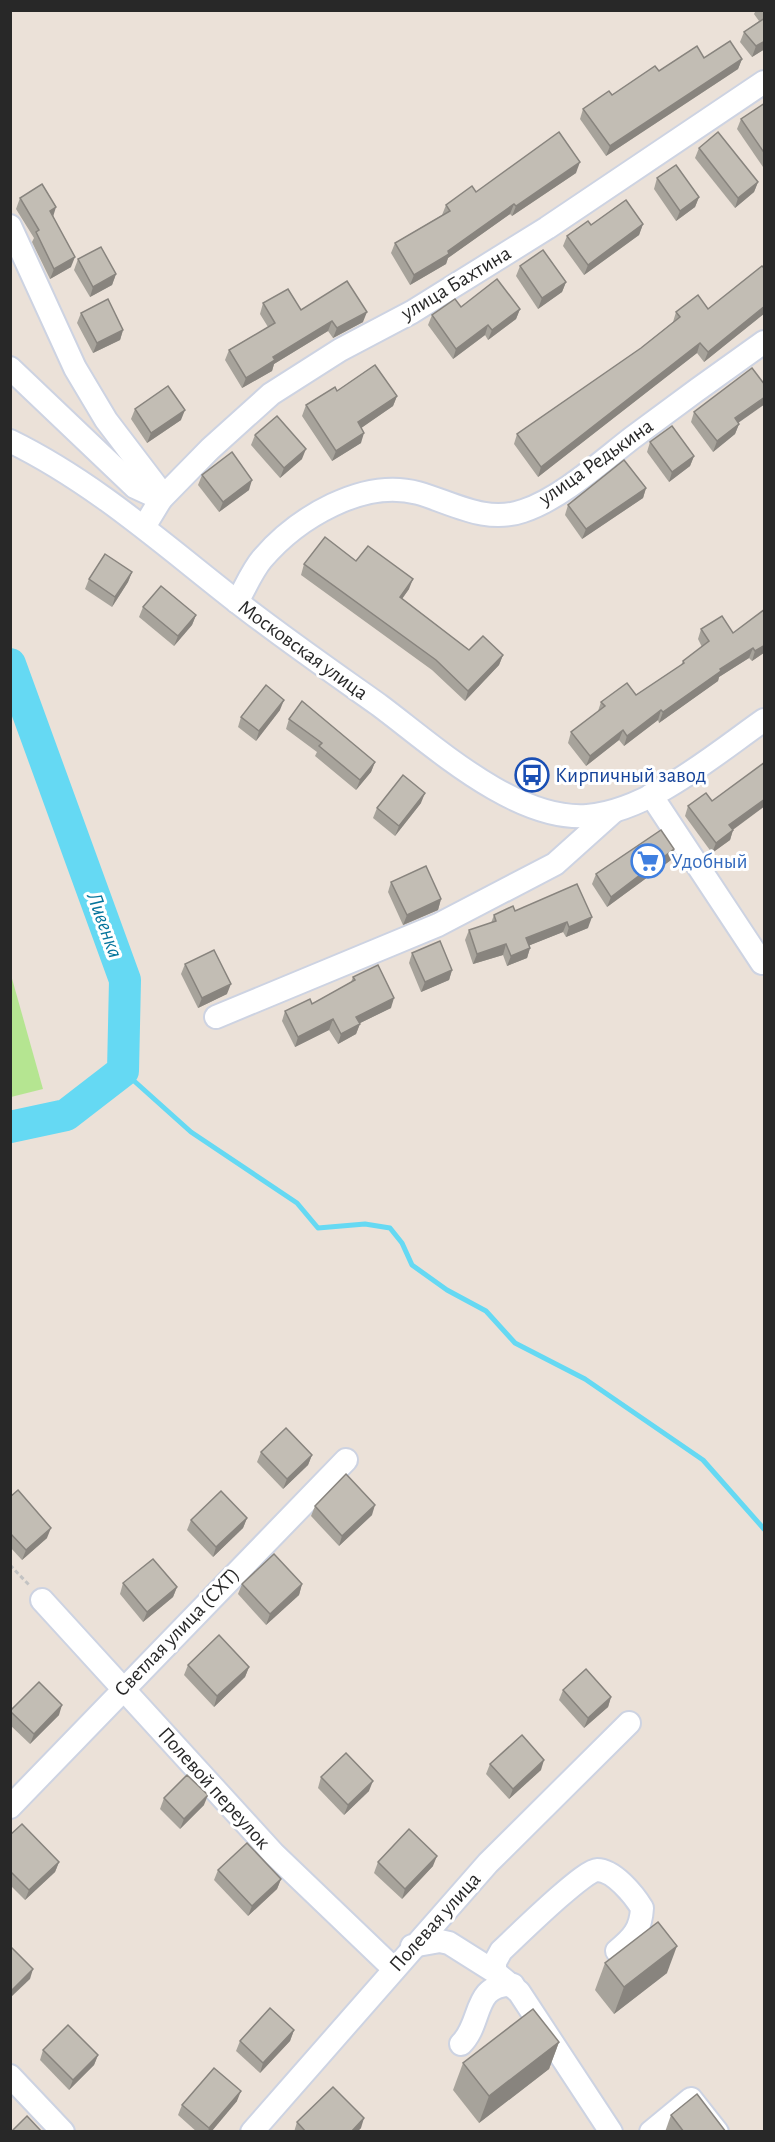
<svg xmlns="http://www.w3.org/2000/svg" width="775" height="2142" font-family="'Alegreya Sans',sans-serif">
<rect width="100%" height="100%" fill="#ebe1d8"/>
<!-- green -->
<path fill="#b5e591" d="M11,975L43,1089L11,1097H10Z"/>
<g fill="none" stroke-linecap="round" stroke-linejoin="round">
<!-- stream -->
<path stroke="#65d9f3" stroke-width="5" d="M123,1071L191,1132L297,1203L318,1228L365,1224L390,1228L402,1243L412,1265L447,1290L486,1311L515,1343L585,1379L703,1460L764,1529"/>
<!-- river -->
<path stroke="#65d9f3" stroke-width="32" d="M10,664L125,980L123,1071L66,1115L10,1127"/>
<!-- minor casing -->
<g stroke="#cdd3e2" stroke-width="26">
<g id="minor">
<path d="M10,226L75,368L106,420L157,487L161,499L144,527"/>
<path d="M10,368L135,487L161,499L210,449L271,394L340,350L412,312L547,228L764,82"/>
<path d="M10,441C94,482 163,544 236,601C282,637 331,671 379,705C434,746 515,821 587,816C649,811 714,755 764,720"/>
<path d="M237,602C245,588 252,571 262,559C297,518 363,478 418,493C453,503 486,524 523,511C560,499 601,462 632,438C676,405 720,373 764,342"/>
<path d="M651,795L762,963"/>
<path d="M216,1017L438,925L555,864L613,812"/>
<path d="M42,1600L274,1854L394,1969"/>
<path d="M10,1807L346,1460"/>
<path d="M412,1946L440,1941L449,1943L495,1972L519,1992L611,2132"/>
<path d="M495,1972V1962L501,1951C515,1938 584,1870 597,1870C614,1870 634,1895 642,1908C641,1929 633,1938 617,1951"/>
<path d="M461,2044C483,2023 472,1983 513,1985"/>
<path d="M10,2076L63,2132"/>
<path d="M252,2132L488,1863L629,1723"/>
<path d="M651,2132L691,2099L717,2132"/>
</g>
</g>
<!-- path -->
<path stroke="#c3c3c3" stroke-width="3" stroke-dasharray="4.5 3" stroke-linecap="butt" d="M10,1565L29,1585"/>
<!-- minor -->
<use href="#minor" stroke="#fff" stroke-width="22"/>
</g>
<!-- wall -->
<g fill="#a7a39b">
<path d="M756,10H765V49L752,57L740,42L744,32L759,21L754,14Z"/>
<path d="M704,58L742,59L738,69L606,156L580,119L583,109L659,71Z"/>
<path d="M765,103V170L737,129L741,119Z"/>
<path d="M699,148L758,182L754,192L735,208L695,158Z"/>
<path d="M576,173L512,216L510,214L448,258L446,264L410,285L391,253L395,243L442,215L446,205L476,192Z"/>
<path d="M657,178L699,197L695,207L676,221L654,189Z"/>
<path d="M20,198L53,216L71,267L50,279L32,242L34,238L16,209Z"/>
<path d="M643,224L639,235L584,275L563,246L567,236L591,225Z"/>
<path d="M78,259L116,274L112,285L90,297L74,270Z"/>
<path d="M520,266L566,282L562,292L538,309L516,276Z"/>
<path d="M765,269V313L704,362L697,353L538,477L514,444L517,434L641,348L673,322L676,312L708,309Z"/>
<path d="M263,303L301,310L363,322L333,338L328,331L274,364L272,371L242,388L225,360L229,350L268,327L260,314Z"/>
<path d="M461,307L520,309L516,319L488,340L485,335L453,359L428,325L432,315Z"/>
<path d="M81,313L123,330L120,340L93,353L77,323Z"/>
<path d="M337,391L397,396L393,406L361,428V443L332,461L302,416L306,405Z"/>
<path d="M135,409L181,420L147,443L131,419Z"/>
<path d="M694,412L738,423L739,424L735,434L713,452L691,422Z"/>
<path d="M255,435L302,459L280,478L251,445Z"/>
<path d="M650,442L694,456L690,466L669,482L647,452Z"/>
<path d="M202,475L249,490L219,512L198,485Z"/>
<path d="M646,488L643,498L582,539L565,515L568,505Z"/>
<path d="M356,561L409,589L402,599L469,650L503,655L499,665L465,701L432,670L301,575L304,564Z"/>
<path d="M132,572L128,582L112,607L85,589L89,579Z"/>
<path d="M143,607L196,615L192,625L174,646L139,617Z"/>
<path d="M765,609V652L752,661L749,658L719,677L718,681L659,723L658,720L624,746L619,740L586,766L568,743L571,732L598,711L601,702L636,695L681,665L683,661L702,647L698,639L701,629L733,633Z"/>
<path d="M280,710L256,741L238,727L241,717Z"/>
<path d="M289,719L375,762L371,772L356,790L315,756L317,752L286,729Z"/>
<path d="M712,801L733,830L730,840L712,853L685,816L688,806Z"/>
<path d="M421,803L395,836L373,818L377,808Z"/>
<path d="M671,860L607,907L592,884L596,874Z"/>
<path d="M391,882L441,899L438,910L403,925L388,892Z"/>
<path d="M577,884L588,928L566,937L563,932L530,945V948L527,958L507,966L503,955L473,964L465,940L469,930L491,923L494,915L515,911Z"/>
<path d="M412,953L452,970L449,980L421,992L409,963Z"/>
<path d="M185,964L227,994L198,1008L181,974Z"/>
<path d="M353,977L391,1008L360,1023L356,1034L338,1044L329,1030L295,1047L282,1021L285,1011L312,1004L351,982Z"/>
<path d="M261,1452L312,1455L308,1465L283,1489L257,1462Z"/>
<path d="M10,1497L47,1538L22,1560L10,1547Z"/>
<path d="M315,1506L372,1515L339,1546L311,1516Z"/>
<path d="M247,1518L243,1528L213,1557L187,1530L191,1520Z"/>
<path d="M123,1583L177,1587L173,1597L143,1622L120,1594Z"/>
<path d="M242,1584H302L299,1595L266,1625L238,1594Z"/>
<path d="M188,1665L249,1667L245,1677L214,1707L184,1675Z"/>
<path d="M563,1690L611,1697L608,1707L584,1728L559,1700Z"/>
<path d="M10,1711L59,1715L30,1744L10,1725Z"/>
<path d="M490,1764L541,1770L509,1799L486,1774Z"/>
<path d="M321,1777L369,1791L344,1815L318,1788Z"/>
<path d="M164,1798L204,1805L180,1829L160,1809Z"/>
<path d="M10,1835L59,1862L55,1872L25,1900L10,1885Z"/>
<path d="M378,1862L433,1866L402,1899L374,1873Z"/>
<path d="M218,1870L281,1879L277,1889L248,1916L214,1880Z"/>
<path d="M605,1963L667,1973L614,2014L595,1990Z"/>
<path d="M294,2030L290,2041L260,2073L236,2051L240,2041Z"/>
<path d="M559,2042L549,2069L479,2123L453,2090L463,2063Z"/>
<path d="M43,2050L98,2055L94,2065L69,2090L40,2060Z"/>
<path d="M237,2101L211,2132H197L178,2115L182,2105Z"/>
<path d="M671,2115L726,2132H665Z"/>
<path d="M297,2122L361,2128L357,2132H294Z"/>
</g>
<!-- shaded-wall -->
<g fill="#88847e">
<path d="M765,41V49L752,57L756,46Z"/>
<path d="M742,59L738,69L606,156L610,146Z"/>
<path d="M580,162L576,173L512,216L516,206Z"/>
<path d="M758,182L754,192L735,208L738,198Z"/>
<path d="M699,197L695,207L676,221L680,211Z"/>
<path d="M514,204L510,214L448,258L446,264L410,285L414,275Z"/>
<path d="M56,207L53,217L50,211Z"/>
<path d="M643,224L639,235L584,275L588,265Z"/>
<path d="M75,257L71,267L50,279L54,269Z"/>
<path d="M116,274L112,285L90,297L93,287Z"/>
<path d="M566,282L562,292L538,309L542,298Z"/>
<path d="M765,306V313L704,362L708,352Z"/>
<path d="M520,309L516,319L488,340L492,330Z"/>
<path d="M367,312L363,322L333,338L337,328Z"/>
<path d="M332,321L328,331L274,364L272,371L242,388L246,378L273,357Z"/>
<path d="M488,325L485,335L453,359L456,349Z"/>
<path d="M123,330L120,340L93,353L97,343Z"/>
<path d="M700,343L697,353L538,477L541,467Z"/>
<path d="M397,396L393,406L354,433L358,422Z"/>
<path d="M765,397V404L731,428L735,418Z"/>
<path d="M185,410L181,420L147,443L151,433Z"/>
<path d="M739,424L735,434L713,452L717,441Z"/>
<path d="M364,433L361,443L332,461L336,451Z"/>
<path d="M306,449L302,459L280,478L284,468Z"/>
<path d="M694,456L690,466L669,482L672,472Z"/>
<path d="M252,480L249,490L219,512L223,502Z"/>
<path d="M646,488L643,498L582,539L586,529Z"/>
<path d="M132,572L128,582L112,607L115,597Z"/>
<path d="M413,579L409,589L396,607L400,597Z"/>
<path d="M196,615L192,625L174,646L178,636Z"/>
<path d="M765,645V652L752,661L755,651Z"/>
<path d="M753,648L749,658L719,677L718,681L659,723L663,712L720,669Z"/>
<path d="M503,655L499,665L465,701L468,691Z"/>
<path d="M284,700L280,710L256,741L259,731Z"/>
<path d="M661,710L658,720L624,746L627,736Z"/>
<path d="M623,730L619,740L586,766L590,756Z"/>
<path d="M375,762L371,772L356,790L360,780Z"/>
<path d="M425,793L421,803L395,836L399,826Z"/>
<path d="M765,799V806L726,835L729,825Z"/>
<path d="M733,830L730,840L712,853L716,843Z"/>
<path d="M674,849L671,860L607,907L611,897Z"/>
<path d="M441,899L438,910L403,925L407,915Z"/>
<path d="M592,917L588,928L566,937L569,927Z"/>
<path d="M567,922L563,932L523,948L526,938Z"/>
<path d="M506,944L503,955L473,964L477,954Z"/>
<path d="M530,948L527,958L507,966L511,956Z"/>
<path d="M452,970L449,980L421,992L425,982Z"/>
<path d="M231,984L227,994L198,1008L202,998Z"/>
<path d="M394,998L391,1008L352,1027L356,1017Z"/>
<path d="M333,1019L329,1030L295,1047L298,1037Z"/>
<path d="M360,1024L356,1034L338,1044L341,1034Z"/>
<path d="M312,1455L308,1465L283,1489L287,1479Z"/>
<path d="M375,1505L372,1515L339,1546L342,1536Z"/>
<path d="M247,1518L243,1528L213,1557L216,1547Z"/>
<path d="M51,1528L47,1538L22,1560L26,1550Z"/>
<path d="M302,1584L299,1595L266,1625L270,1614Z"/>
<path d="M177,1587L173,1597L143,1622L147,1612Z"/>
<path d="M249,1667L245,1677L214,1707L217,1696Z"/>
<path d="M611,1697L608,1707L584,1728L588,1718Z"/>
<path d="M62,1705L59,1715L30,1744L34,1734Z"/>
<path d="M544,1760L541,1770L509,1799L513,1789Z"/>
<path d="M373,1781L369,1791L344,1815L348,1805Z"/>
<path d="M208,1795L204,1805L180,1829L184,1819Z"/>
<path d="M437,1856L433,1866L402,1899L405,1889Z"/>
<path d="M59,1862L55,1872L25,1900L29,1890Z"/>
<path d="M281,1879L277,1889L248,1916L252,1906Z"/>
<path d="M677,1946L667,1973L614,2014L624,1987Z"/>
<path d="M33,1969L30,1979L10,1998V1992Z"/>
<path d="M294,2030L290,2041L260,2073L263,2063Z"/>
<path d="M559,2042L549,2069L479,2123L489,2096Z"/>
<path d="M98,2055L94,2065L69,2090L73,2080Z"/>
<path d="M241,2091L237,2101L211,2132H208L209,2128Z"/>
<path d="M364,2118L361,2128L357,2132H351Z"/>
</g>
<!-- building -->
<g fill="#c2bdb4" stroke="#88847e" stroke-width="1.5">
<path d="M765,18V41L756,46L744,32Z"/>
<path d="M730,41L742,59L610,146L583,109L609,91L612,95L655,66L659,71L697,46L704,58Z"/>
<path d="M765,103V154L741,119Z"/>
<path d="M559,132L580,162L516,206L514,204L448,251L449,254L414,275L395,243L450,211L446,205L472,186L476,192Z"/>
<path d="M718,132L758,182L738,198L699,148Z"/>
<path d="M676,165L699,197L680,211L657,178Z"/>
<path d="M42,184L56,207L50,211L75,257L54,269L36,232L39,230L20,198Z"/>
<path d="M626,200L643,224L588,265L567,236L588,221L591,225Z"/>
<path d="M101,247L116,274L93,287L78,259Z"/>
<path d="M543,250L566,282L542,298L520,266Z"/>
<path d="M762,266L765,269V306L708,352L700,343L541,467L517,434L641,348L680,317L676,312L698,295L708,309Z"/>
<path d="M497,279L520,309L492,330L488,325L456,349L432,315L455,299L461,307Z"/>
<path d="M347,281L367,312L337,328L332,321L273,357L275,360L246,378L229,350L275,323L263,303L288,289L301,310Z"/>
<path d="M108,299L123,330L97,343L81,313Z"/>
<path d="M375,365L397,396L358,422L364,433L336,451L306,405L335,387L337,391Z"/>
<path d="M752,368L765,385V397L735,418L739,424L717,441L694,412Z"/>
<path d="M168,386L185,410L151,433L135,409Z"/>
<path d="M277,416L306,449L284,468L255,435Z"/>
<path d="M672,426L694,456L672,472L650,442Z"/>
<path d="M232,452L252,480L223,502L202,475Z"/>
<path d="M624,460L646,488L586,529L568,505Z"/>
<path d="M325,537L356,561L368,546L413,579L400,597L469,650L483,636L503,655L468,691L436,660L304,564Z"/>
<path d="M105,554L132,572L115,597L89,579Z"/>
<path d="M161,586L196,615L178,636L143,607Z"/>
<path d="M765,609V645L755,651L753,648L720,669L721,671L663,712L661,710L627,736L623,730L590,756L571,732L605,706L601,702L627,683L636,695L684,663L683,661L709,641L701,629L722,616L733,633Z"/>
<path d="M266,685L284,700L259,731L241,717Z"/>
<path d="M302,701L375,762L360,780L319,746L322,743L289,719Z"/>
<path d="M765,762V799L729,825L733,830L716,843L688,806L706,793L712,801Z"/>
<path d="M403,775L425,793L399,826L377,808Z"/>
<path d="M661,830L674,849L611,897L596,874Z"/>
<path d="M426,866L441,899L407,915L391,882Z"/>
<path d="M577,884L592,917L569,927L567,922L526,938L530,948L511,956L506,944L477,954L469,930L496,921L494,915L513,906L515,911Z"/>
<path d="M440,941L452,970L425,982L412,953Z"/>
<path d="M214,950L231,984L202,998L185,964Z"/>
<path d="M378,965L394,998L356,1017L360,1024L341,1034L333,1019L298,1037L285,1011L310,999L312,1004L355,980L353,977Z"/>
<path d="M286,1428L312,1455L287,1479L261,1452Z"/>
<path d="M346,1474L375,1505L342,1536L315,1506Z"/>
<path d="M18,1490L51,1528L26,1550L10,1533V1497Z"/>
<path d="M221,1491L247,1518L216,1547L191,1520Z"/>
<path d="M274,1554L302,1584L270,1614L242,1584Z"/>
<path d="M153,1559L177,1587L147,1612L123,1583Z"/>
<path d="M219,1635L249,1667L217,1696L188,1665Z"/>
<path d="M586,1669L611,1697L588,1718L563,1690Z"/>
<path d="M39,1682L62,1705L34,1734L10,1711Z"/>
<path d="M522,1735L544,1760L513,1789L490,1764Z"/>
<path d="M346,1753L373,1781L348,1805L321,1777Z"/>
<path d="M187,1775L208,1795L184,1819L164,1798Z"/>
<path d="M22,1824L59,1862L29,1890L10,1871V1835Z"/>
<path d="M409,1829L437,1856L405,1889L378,1862Z"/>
<path d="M247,1843L281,1879L252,1906L218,1870Z"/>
<path d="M658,1922L677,1946L624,1987L605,1963Z"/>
<path d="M10,1946L33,1969L10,1992Z"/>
<path d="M270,2008L294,2030L263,2063L240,2041Z"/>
<path d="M533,2009L559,2042L489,2096L463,2063Z"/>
<path d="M68,2025L98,2055L73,2080L43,2050Z"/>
<path d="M214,2068L241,2091L209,2128L182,2105Z"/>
<path d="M333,2087L364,2118L351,2132H306L297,2122Z"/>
<path d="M697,2094L726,2132H684L671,2115Z"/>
<path d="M27,2116L42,2132H11Z"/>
</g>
<!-- icons -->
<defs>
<g id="bus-ring" transform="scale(1.725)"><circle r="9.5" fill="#fff" stroke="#1a4fb4" stroke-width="1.5"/><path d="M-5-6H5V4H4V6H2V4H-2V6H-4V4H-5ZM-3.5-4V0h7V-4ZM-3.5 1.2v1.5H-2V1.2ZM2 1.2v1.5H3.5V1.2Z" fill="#1a4fb4"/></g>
<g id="supermarket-ring" transform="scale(1.725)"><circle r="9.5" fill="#fff" stroke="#3f7fe0" stroke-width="1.5"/><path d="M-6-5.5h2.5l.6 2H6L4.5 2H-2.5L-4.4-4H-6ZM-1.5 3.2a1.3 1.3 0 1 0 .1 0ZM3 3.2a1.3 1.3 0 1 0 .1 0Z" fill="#3f7fe0"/></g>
</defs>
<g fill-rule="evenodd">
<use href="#bus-ring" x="532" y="775"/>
<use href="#supermarket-ring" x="648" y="861"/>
</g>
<g text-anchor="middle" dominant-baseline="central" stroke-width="6" stroke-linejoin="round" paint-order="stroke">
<!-- street labels -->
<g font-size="21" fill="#282828" stroke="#fff">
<text transform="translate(456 283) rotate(-31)">улица Бахтина</text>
<text transform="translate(596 462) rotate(-35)">улица Редькина</text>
<text transform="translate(303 650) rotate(36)">Московская улица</text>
<text transform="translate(177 1632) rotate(-46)">Светлая улица (СХТ)</text>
<text transform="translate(214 1788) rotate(48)">Полевой переулок</text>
<text transform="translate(435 1922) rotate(-48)">Полевая улица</text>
</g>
<!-- transit labels -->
<g font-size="21" fill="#164399" stroke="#fff" text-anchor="start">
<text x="555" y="775">Кирпичный завод</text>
</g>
<!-- shop labels -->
<g font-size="21" fill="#366cbe" stroke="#fff" text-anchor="start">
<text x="671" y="861">Удобный</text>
</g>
<!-- water labels -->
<g font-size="22" font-style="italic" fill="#07759c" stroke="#fff">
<text transform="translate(105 925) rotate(70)">Ливенка</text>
</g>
</g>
<!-- border -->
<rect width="775" height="2142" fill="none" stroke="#282828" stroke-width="24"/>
</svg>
